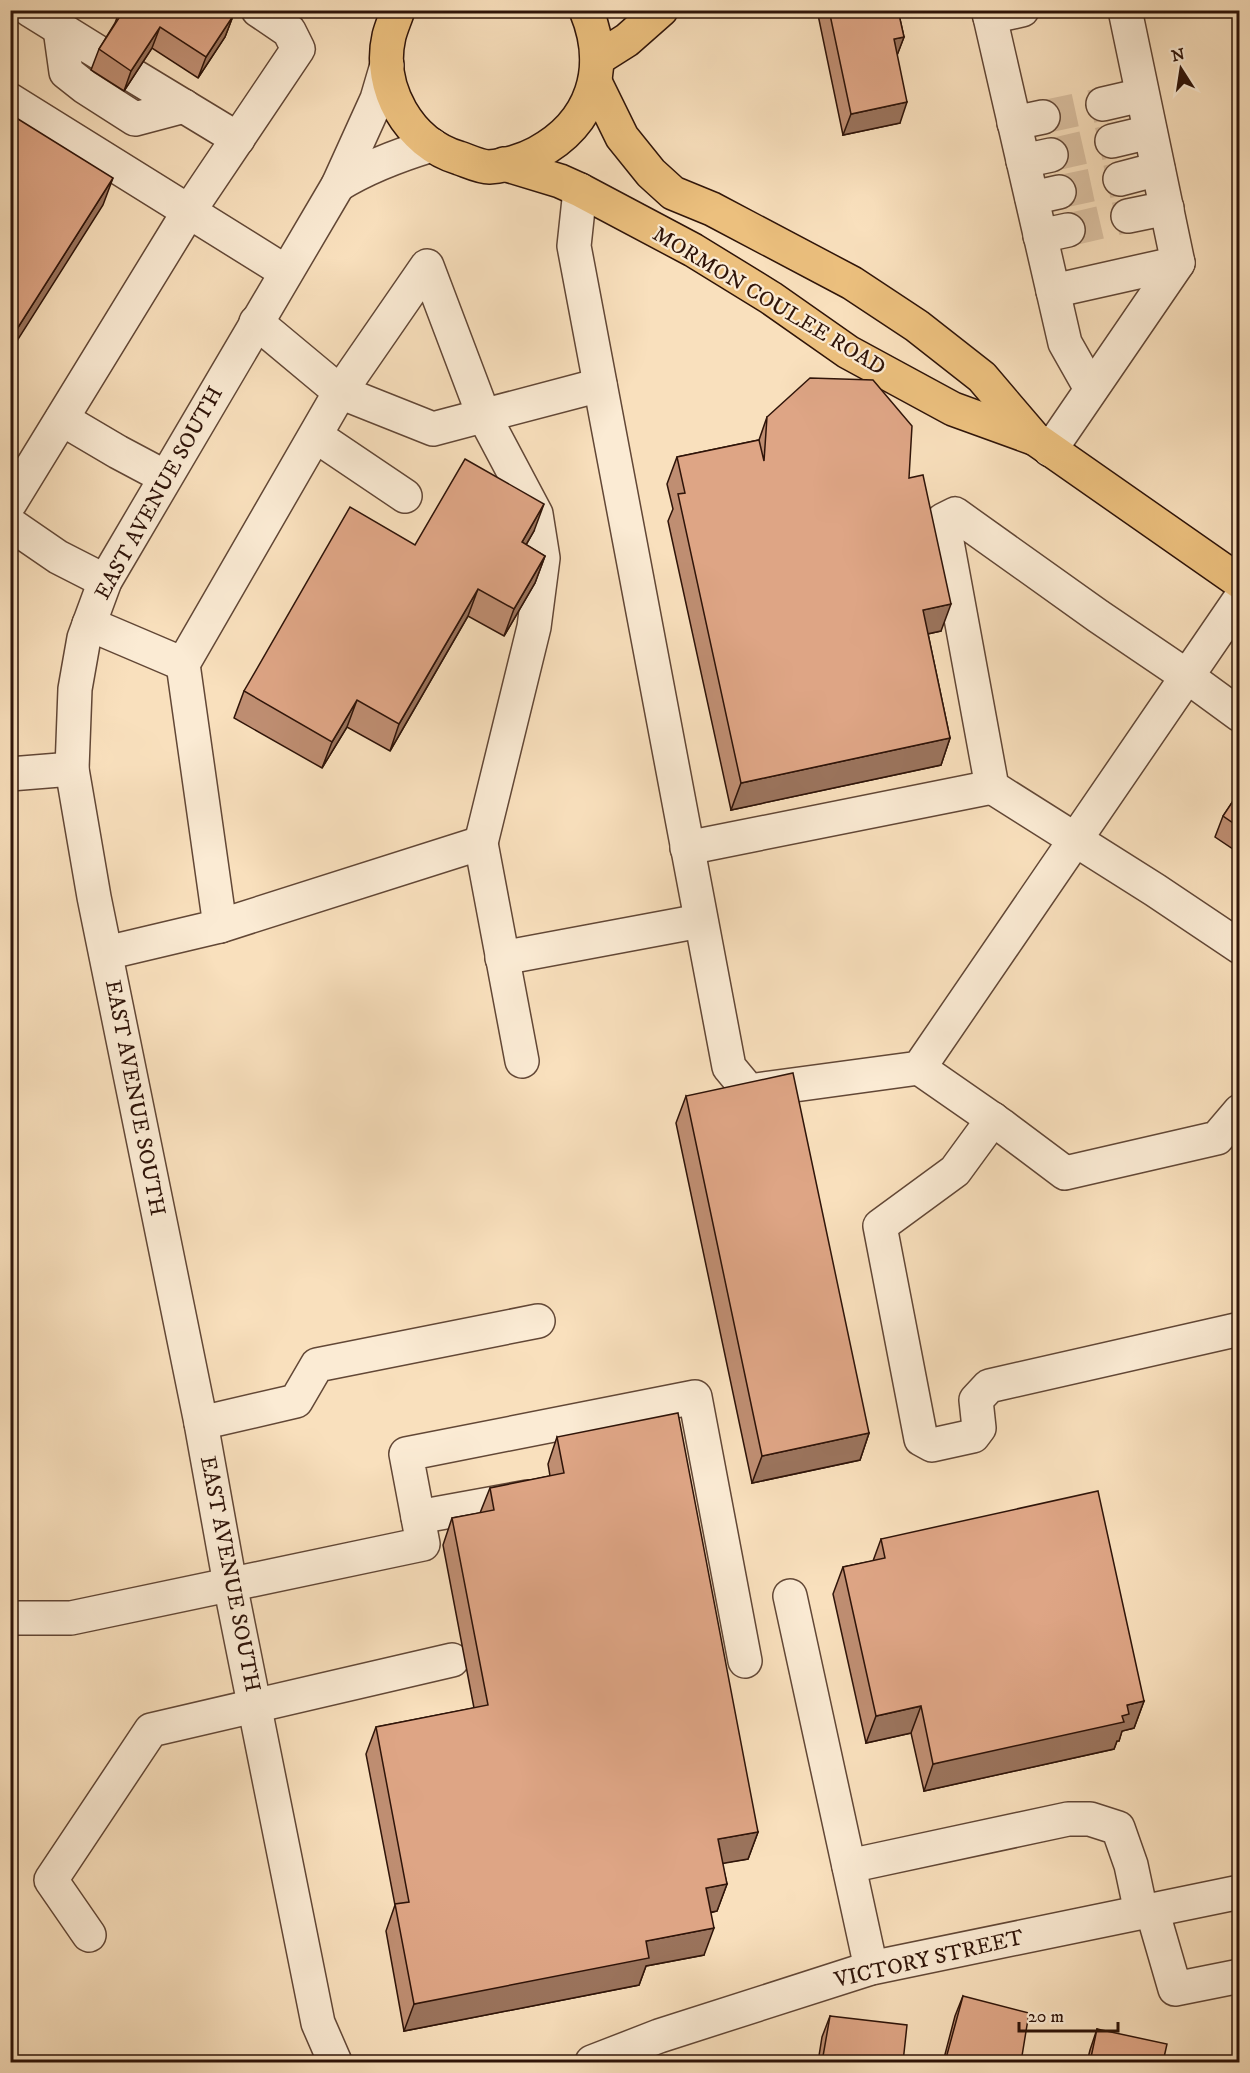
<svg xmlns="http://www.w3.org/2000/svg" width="1250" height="2073" font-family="'IM FELL DW Pica',serif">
<rect width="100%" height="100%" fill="#f9e0bd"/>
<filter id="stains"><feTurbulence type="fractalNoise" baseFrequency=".00333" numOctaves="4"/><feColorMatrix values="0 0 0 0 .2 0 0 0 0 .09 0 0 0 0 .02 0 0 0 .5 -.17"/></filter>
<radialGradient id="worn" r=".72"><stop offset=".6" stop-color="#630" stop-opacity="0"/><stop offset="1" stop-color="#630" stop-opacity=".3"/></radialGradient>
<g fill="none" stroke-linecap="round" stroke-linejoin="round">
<!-- minor-tunnel -->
<g stroke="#dbc1a2" stroke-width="33" stroke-dasharray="33 16" stroke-linecap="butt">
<path d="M1043,117L1103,104"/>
<path d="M1051,155L1112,141"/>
<path d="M1059,192L1120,179"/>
<path d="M1068,230L1128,216"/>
</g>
<!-- minor casing -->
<g stroke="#624736" stroke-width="36">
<g id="minor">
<path d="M30,10L101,54"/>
<path d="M988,10L990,17L1022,10"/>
<path d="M990,17L1065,343L1091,389"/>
<path d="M60,29L66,72L85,87L135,119L184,106"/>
<path d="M134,76L238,139"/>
<path d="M10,100L286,272"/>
<path d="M1103,104L1142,95"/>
<path d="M1014,123L1043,117"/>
<path d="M1112,141L1150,132"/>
<path d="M1023,161L1051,155"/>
<path d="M1120,179L1158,169"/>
<path d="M338,185C367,167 399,155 432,145"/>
<path d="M580,190L574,246L729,1067L749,1091L919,1068L1240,599"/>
<path d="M1032,198L1059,192"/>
<path d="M1128,216L1167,208"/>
<path d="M1040,236L1068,230"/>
<path d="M1053,291L1178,263"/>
<path d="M62,419L118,452L165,477"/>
<path d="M316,436L405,496"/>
<path d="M1050,450L1178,263L1125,10"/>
<path d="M10,503L189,211L298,49L289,31L258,10"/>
<path d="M10,524L58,557L105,581"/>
<path d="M89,624L183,664L340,392L256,322"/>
<path d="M1240,715L1188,677L1098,616L955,514L943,520L992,787L1155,890L1240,947"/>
<path d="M10,774L72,769"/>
<path d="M481,843L534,627L543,558L536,514L483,414L427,266L340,392L433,429L600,385"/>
<path d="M687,848L992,787"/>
<path d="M220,926L481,843L522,1061"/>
<path d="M106,953L220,926L183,664"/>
<path d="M502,958L700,921"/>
<path d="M919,1068L1001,1125L1065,1173L1217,1138L1240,1111"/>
<path d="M993,1119L955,1171L880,1226L921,1439L932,1445L973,1436L979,1428L976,1400L989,1386L1240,1329"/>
<path d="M201,1423L296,1401L317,1365L538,1321"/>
<path d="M418,1517L528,1497"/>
<path d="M790,1596L871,1968"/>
<path d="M10,1618H71L423,1544L406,1454L695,1397L745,1661"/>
<path d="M849,1866L1068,1819H1090L1118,1828L1131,1865L1141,1912"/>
<path d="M1152,1910L1175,1989L1240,1976"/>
<path d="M89,1935L51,1880L151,1730L452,1660"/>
<path d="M335,2062L318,2023L230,1584L201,1423L94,897L72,769L75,689L84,638L105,581L338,185L377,99L387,65"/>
<path d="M592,2062L659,2036L871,1968L1240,1892"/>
</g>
</g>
<!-- major casing -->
<g stroke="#2f1409" stroke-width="36">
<path id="major" d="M597,59L627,40L661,10"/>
</g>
<!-- highway casing -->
<g stroke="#2f1409" stroke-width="36">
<g id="highway">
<path d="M398,10C395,19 391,28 389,36C377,88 409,143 459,158C468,161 480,167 489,167C505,166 524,160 537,153C593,123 610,68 586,10"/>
<path d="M595,82L622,137L651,173L673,193L712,209L852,283L917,326L982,377L1034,438L1240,582"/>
<path d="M504,164L560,181L580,190L693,250L771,298L848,352L953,409L1033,438"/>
</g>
</g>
<!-- minor -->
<use href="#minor" stroke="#fbebd4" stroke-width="33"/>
<!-- major -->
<use href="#major" stroke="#ecc07e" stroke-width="33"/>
<!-- highway -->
<use href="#highway" stroke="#ecc07e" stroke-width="33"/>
</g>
<!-- wall -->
<g fill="#bf8e72" stroke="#2f1409" stroke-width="1.5">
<path d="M120,10H231L233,16L225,37L198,78L152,48L124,91L91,70L99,49L115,23Z"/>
<path d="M817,10H898L904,37L897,55L900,123L843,135Z"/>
<path d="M767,417L909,478L941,631L928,634L950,738L941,765L731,810L668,521L673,509L667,484L677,457L759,440Z"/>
<path d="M534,531L526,545L545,556L535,583L504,636L468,616L390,751L347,727L322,768L234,718L244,691L415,545Z"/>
<path d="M1239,792V853L1215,837L1223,816Z"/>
<path d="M686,1096L869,1433L860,1460L752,1483L676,1123Z"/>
<path d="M557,1437L758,1832L748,1859L722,1863L727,1884L717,1911L710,1913L704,1955L646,1966L639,1985L404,2031L386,1931L395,1905L366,1754L376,1727L474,1708L443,1545L452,1518L480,1513L490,1488L550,1476L548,1464Z"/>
<path d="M881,1539L1144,1701L1134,1728L1122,1731L1119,1741H1117L1114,1749L924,1791L911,1733L866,1743L833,1594L843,1567L873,1561Z"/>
<path d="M963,1996L1021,2062H943L955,2016Z"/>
<path d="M830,2016L903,2062H818L822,2037Z"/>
<path d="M1097,2029L1163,2062H1087L1090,2050Z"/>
</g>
<!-- shaded-wall -->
<g fill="#9b745d" stroke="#2f1409" stroke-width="1.5">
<path d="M233,16L225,37L198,78L206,57Z"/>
<path d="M160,27L152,48L124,91L131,71Z"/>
<path d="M904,37L896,58L894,39Z"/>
<path d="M907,102L900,123L843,135L851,114Z"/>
<path d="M113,178L103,205L10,352V340Z"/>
<path d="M544,504L534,531L512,569L522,542Z"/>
<path d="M545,556L535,583L504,636L514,609Z"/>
<path d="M478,589L468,616L390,751L399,724Z"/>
<path d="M951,604L941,631L913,637L923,610Z"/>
<path d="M357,700L347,727L322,768L332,742Z"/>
<path d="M950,738L941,765L731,810L741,783Z"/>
<path d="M869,1433L860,1460L752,1483L762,1456Z"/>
<path d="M1144,1701L1134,1728L1122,1731L1119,1741H1117L1114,1749L924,1791L933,1764L1127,1705Z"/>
<path d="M921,1706L911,1733L866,1743L876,1716Z"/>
<path d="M758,1832L748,1859L708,1866L718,1839Z"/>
<path d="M727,1884L717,1911L696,1915L706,1888Z"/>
<path d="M714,1928L704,1955L646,1966L639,1985L404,2031L414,2004L646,1941Z"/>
</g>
<!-- building -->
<g fill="#dea585" stroke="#2f1409" stroke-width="1.5">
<path d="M124,10H231L233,16L206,57L160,27L131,71L99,49Z"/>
<path d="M829,10H898L904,37L894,39L907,102L851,114Z"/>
<path d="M10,114L113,178L10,340Z"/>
<path d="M810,378L873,380L912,426L909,478L923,475L951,604L923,610L950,738L741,783L678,494L685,493L677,457L759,440L764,461L767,417Z"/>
<path d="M465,459L544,504L522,542L545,556L514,609L478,589L399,724L357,700L332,742L244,691L350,507L415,545Z"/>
<path d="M1239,792V827L1223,816Z"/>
<path d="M793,1073L869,1433L762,1456L686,1096Z"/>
<path d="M678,1413L758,1832L718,1839L727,1884L706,1888L714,1928L646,1941L649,1958L414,2004L395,1904L409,1902L376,1727L488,1705L452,1518L494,1510L490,1488L564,1473L557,1437Z"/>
<path d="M1098,1491L1144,1701L1127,1705L1129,1714L1122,1716L1124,1722L933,1764L921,1706L876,1716L843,1567L885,1558L881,1539Z"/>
<path d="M963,1996L1029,2013L1021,2062H945Z"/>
<path d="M830,2016L907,2025L903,2062H822Z"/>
<path d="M1097,2029L1167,2044L1163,2062H1090Z"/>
</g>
<g text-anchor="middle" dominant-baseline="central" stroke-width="4.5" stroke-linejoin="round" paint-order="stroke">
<!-- street labels -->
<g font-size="22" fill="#2f1409" stroke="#fbebd4">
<text transform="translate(769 301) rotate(31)">MORMON COULEE ROAD</text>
<text transform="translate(159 493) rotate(-61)">EAST AVENUE SOUTH</text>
<text transform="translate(135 1098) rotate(79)">EAST AVENUE SOUTH</text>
<text transform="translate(230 1574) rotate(79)">EAST AVENUE SOUTH</text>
<text transform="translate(929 1959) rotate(-13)">VICTORY STREET</text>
</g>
</g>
<!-- margin -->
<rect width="1250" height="2073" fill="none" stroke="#f9e0bd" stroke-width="36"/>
<rect x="12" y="12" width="1226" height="2049" fill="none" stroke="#2f1409" stroke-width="3"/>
<rect x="18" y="18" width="1214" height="2037" fill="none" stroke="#2f1409" stroke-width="1.5"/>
<!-- north arrow -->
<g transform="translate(1181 69) rotate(348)" stroke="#fbebd4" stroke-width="4.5" paint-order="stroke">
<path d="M0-4.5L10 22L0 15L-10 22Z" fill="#2f1409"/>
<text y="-9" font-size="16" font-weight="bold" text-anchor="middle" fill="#2f1409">N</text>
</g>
<!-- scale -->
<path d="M1019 2022v9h99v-9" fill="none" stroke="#2f1409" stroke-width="3"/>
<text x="1028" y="2022" font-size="18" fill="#2f1409" stroke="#fbebd4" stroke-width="4.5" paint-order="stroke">20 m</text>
<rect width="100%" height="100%" filter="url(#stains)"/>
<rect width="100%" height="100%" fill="url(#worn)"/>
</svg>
